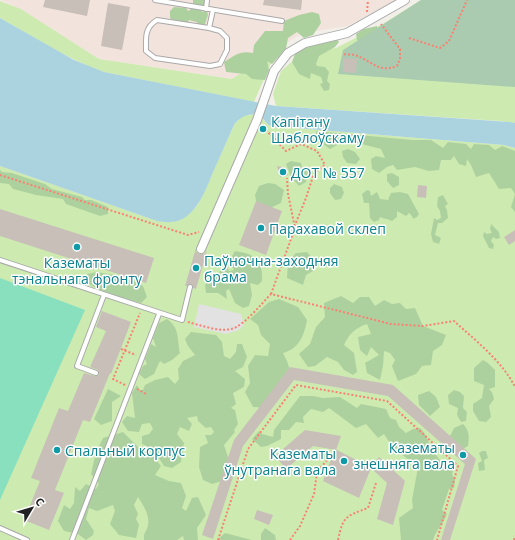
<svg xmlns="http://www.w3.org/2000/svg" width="515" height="540" font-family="'Open Sans',sans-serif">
<rect width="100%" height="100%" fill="#f2efe9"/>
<!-- military -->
<path fill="#f3e3dd" d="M0,0H394L388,4L348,26L302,33L232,79L99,59L21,9Z"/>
<!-- grass -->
<g fill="#cdebb0">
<path d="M421,0H515V123L500,121L276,106L273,94L281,71L302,53L336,48L381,25Z"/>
<path d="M0,1L21,9L99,59L232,79L277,49L254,102L104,72C67,59 34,37 0,18Z"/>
<path d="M246,115C264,113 260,121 271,126L504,145L515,148V540H0V166L157,221L172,222L180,220L186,216L197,206L204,192L234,125L241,117Z"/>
</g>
<!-- forest -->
<g fill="#add19e">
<path d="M193,0H204V5L200,10L203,12L207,11L208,15L205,24L199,27L197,22L189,20L187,24H179L170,18V11L174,7L186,8L188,11L193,8Z"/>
<path d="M312,12L319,14L321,23L313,35L304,38L297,32L288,38L286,49L272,64L267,61L269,70L265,80L252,79L246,74L226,72L224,62C234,56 240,50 253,53L254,45L265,31H283L284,21L299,15Z"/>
<path d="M377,26L379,35L364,46L357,40L356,34L364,29Z"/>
<path d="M337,39L339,42L335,47L319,56L316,64L317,66L325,67L329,72L327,81L330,84L329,90L324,91L320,84L323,83L321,77L311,73L310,79L299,74L292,62L295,54L307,45Z"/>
<path d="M316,131L412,140H431L443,148L448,142L466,144L471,149L474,144L489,145L495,150L502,146L515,151V212L511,207L515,194L511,188L499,189L489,173L476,177L471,165L467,159L466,166L459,164L454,156L451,160H441L439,170L429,171L415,167L397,170L393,165L387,167L379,173L372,169L371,159L376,156L385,158L381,149L354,142L349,145L342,142L330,149L316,139Z"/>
<path d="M348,149L355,152L360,159L356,164L347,163L343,157L342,151Z"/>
<path d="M291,161L301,163L302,168L308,167V173L306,182L299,186L291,177L286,164Z"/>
<path d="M0,170L2,172L12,173L45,184L52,189L82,197L85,200H91L108,207V214L100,216L66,204L63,199L36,195L13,189L9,184L0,183Z"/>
<path d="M392,173L399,177V185L393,188L387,181V174Z"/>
<path d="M268,183L275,184L284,190L281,203L268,209L257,205L255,195L259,186Z"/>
<path d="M334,184L342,187L344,193L341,199L335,200L330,193V188Z"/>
<path d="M367,190L370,191L371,196L377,192L380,199L388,200L391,193L400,192L408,194L419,214L417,217L413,219L412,216L409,213L406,216L397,211V217L392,221C388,219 384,219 380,217L379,220L374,222L370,218L369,203H364L362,194Z"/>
<path d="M443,195L448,204L445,206L447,210L448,218L442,223H438L435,235L441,238L439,244L433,242L431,234L434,218L437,220L441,218L440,211L437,206L438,197Z"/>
<path d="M491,224L499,232L500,238L496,239L493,237L491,241L494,245L493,249L489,248L483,236L484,232L487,234L492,233L490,229Z"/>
<path d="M235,251C255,254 263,259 262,281L258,285L250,283L252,295L249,306L243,308L235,303L229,289L226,291L227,299L218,293H206L205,285L212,277L222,276L219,272L226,265L229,271L234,270L229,261Z"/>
<path d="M307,252L312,258L313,271L306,275L303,285L287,278L288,262L296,253Z"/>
<path d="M97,272L114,275L120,280H133L143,286L147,297L141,303C122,298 102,294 87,282V274Z"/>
<path d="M341,296L353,303L360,297H369L375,306L384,300L392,304L400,303L406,309L415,308L423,326L446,335L442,345L433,351L431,365L422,366L416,374L398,381L392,366L395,360L390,353L384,351L383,366L380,380L367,373L365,363L379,355L371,347L367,356L360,350L358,337L371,334L367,324C355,328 349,334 344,345L354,353L357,372L353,375L344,370L338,362L327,357L315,366L308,367L299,354L310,344L316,327L325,317L324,303Z"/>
<path d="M279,299L298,307L307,320C304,336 299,349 283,353L287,361L292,377L266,408L253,407L245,392L250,383L248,366L255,355L268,356L270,344L261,335L258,325L250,319L269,302Z"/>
<path d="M167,319C180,328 177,339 180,353L172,360L164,364L160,361L154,374L145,379L139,374L143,366L147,364L145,359L151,344L156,347L153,338L159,323Z"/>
<path d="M191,332L216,335L222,342L224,356L230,359L236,352L237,344H242L247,357L243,367L235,371L245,379L244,387L233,393L236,404L231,408L235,410L238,424L234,430L235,432L224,445L231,466L222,481L212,484L203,480L199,467L200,447L208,443L205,435H211L214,432L211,427L206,428L198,421L197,416L187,418L192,424L189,431L180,427L177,434L184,443L181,462L172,468L164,466L153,449L142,444V436L149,434L153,429L150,423L142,424L139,432L128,431L122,422L127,416L135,418L132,393L137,385L140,390H143L145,385L155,380L168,377L175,384L179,379L178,369L183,361L195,355L188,346L185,339Z"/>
<path d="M483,360L488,363L495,370V387L489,389L492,392L494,399L489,406L491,417L486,422L479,421L473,411V404L482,398L484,385L474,381V368Z"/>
<path d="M108,389L121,396L112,402V421L101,425L94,419Z"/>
<path d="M454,390L460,392L464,396L463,408L467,412L466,421L461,422L457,415L458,408L449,404L448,395Z"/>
<path d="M429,391L436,397L440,407L430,416L419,405L418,395Z"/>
<path d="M300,396H313L323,398L340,397L357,408L361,404L386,409L390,418L396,420L399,427L406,433L413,429L420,428C428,435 428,445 435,453C437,457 440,460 443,464L452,465L454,469L452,474L455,480L454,488L449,489L442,510L447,514C443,524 436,530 433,540H401L399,518L413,508L412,500L418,467C405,457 392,448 384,434L378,438L366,424L356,428L329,408L323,412L311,409L303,417L304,423L296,422L289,430H281V439L267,446L261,447L252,439L259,431L262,434L273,437L274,430Z"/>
<path d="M463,424C470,431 469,437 468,446L459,451L448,440L454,428Z"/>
<path d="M123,432L139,448L151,454L161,466L155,475L169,481L181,483L186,496L182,508L186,511L192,498L198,497L206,515L197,528L198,540H184L183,536L177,540H144C143,533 147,531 148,525C150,515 143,505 138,497L134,505L138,514L136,519L139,525L136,538L119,535L110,524L115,511L113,505L97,511L89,508L86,519L94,531L93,535L86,540L78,534L64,531L58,521L64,505L70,509L74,503L75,487L80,491L86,484L96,489L99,484L91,474L96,452L103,438Z"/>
<path d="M482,451H486L488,458L484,460L485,470L479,471L478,463L482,461L479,453Z"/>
<path d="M265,528L275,535L276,540H261V534Z"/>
<path d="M225,533L252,540H217Z"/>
</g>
<!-- cemetery -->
<path fill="#aacbaf" d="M421,0H515V87L338,74L343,50Z"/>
<!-- pitch -->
<path fill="#88e0be" d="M0,278L85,310L0,500Z"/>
<!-- parking -->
<path fill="#e2e2e2" d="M199,304L241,314L244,325L239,330L226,334L194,327Z"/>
<!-- water -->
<path fill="#aad3df" d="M0,18L74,60L104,72L276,106L510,122L515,123V148L504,145L271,126C266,124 265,120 261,117C251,111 240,116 234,125C227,140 221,155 214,170C207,186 201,205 187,216C178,223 168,223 157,221L0,166Z"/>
<!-- building -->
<g fill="#c7bfb8">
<path d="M45,0H90L87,16L43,7Z"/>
<path d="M264,0H302L301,10L263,5Z"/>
<path d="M108,3L130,7L122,50L101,46Z"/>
<path d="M343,58L357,59L356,73L343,72Z"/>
<path d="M277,166L286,168L288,175L280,177Z"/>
<path d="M418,185L427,186L426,198L417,197Z"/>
<path d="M256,201L282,211L266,255L239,245Z"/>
<path d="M0,209L154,258L146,283L0,236Z"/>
<path d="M515,230V241L509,245L504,237Z"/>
<path d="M196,248V252L199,254H204L207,251L196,289L193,288V286L191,284H189L187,286H185Z"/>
<path d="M102,311L131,322L111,374L110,373L90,422L83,420L55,490L64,493L49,530L24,520L40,481L31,478L59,408L68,411L84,373L95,376L99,375L98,370L90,367L106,331L96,327Z"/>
<path d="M290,367L393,385L476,459L450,540H441L465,464L388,396L294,380L243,446L213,539L202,535L234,440Z"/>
<path d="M305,430L341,436L336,450L313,446L286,469L275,456Z"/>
<path d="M335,449L370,467L379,457L405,481L393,525L377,519L387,483L371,468L359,498L323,481Z"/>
<path d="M257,510L273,515L269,525L254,519Z"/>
</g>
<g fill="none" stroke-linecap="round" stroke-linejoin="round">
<!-- lane casing -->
<g stroke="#a9a9a9" stroke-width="6">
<g id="lane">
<path d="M155,0L282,21"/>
<path d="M206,9L207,0"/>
<path d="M157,20L209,28L220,31L227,38V50L220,64L210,66L155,58L146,51C146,38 144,28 157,20Z"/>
<path d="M209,28L213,10"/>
<path d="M0,260L182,320L190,287"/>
<path d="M96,373L77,366L104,295"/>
<path d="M0,528L27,540"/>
<path d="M72,540L159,314"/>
</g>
</g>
<!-- street casing -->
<g stroke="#a9a9a9" stroke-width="10">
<path id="street" d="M201,249L257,120L274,71L288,53L305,43L347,33L405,0"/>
</g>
<!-- path -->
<g stroke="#fa8072" stroke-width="2" stroke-dasharray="2 2" stroke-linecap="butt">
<path d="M367,12L368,0"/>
<path d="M409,38L440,48L449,41L467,0"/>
<path d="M344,54C347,55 351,54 354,55C371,59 377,74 397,66L400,59V49L381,24"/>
<path d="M263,127L286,151L301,144L317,151L325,165L314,173L306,198L295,225"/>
<path d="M0,175L188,235L199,232"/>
<path d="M271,294L295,228L288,194L287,178"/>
<path d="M188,322C200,325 218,332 231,329C243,327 262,303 271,294L391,324L423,326L454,321C476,341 502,361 515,387"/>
<path d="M121,349L136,355"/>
<path d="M125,385L113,379L140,313"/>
<path d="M137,389L146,394"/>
<path d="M218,540L248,449L296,385L387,401L458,466L437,540"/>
<path d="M290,540L300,526L314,494L317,472L327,460"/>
<path d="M338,540C343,516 346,516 368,508L376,483"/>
<path d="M514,540L515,536"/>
</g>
<!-- lane -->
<use href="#lane" stroke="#fff" stroke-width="4"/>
<!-- street -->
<use href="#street" stroke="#fff" stroke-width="8"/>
</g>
<!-- markers -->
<g fill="#0f9aa8" stroke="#fff" stroke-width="1.5">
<circle cx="263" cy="129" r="4"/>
<circle cx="283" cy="172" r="4"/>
<circle cx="261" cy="228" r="4"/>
<circle cx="77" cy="247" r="4"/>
<circle cx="196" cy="268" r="4"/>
<circle cx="57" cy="450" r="4"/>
<circle cx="463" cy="455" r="4"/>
<circle cx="344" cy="461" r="4"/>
</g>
<g text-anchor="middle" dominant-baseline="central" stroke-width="3" stroke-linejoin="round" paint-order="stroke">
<!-- culture labels -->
<g font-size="14" fill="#0d838f" stroke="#fff" text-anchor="start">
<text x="271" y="121">Капітану<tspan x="271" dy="16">Шаблоўскаму</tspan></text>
<text x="291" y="172">ДОТ № 557</text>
<text x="269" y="228">Парахавой склеп</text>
<text x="204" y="260">Паўночна-заходняя<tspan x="204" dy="16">брама</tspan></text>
<text x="77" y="262" text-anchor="middle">Казематы<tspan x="77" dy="16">тэнальнага фронту</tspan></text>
<text x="455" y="447" text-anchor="end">Казематы<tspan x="455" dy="16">знешняга вала</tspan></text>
<text x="65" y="450">Спальный корпус</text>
<text x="336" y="453" text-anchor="end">Казематы<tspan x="336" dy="16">ўнутранага вала</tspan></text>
</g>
</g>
<!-- north arrow -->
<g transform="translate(32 508) rotate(52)" stroke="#ffffff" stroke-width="3" paint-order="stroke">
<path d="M0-3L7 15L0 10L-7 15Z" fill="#222222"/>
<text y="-6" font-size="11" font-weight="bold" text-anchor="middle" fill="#222222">С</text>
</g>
</svg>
